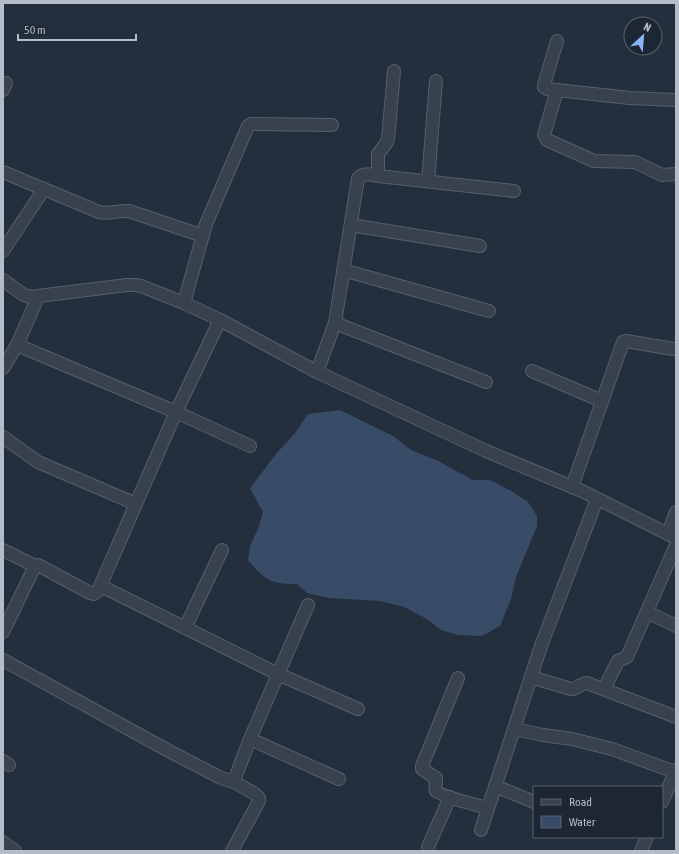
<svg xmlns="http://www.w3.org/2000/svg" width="679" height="854" font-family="'Asap Condensed',sans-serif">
<rect width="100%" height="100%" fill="#242f3e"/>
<!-- water -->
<path fill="#394c67" d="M340,410L393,436L411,450L436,460L473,480H490L511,491L528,502L537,516V526L516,577L511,599L500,626L482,636L458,635L441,630L427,619L404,607L380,601L329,598L307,593L297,584C270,584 265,580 248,560L250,546L258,529L263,512L250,488L276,454L295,433L308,414Z"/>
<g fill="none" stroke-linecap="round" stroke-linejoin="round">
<!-- minor casing -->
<g stroke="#565f6c" stroke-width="14">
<g id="minor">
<path d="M557,41L544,85V87L547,89L630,98L676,100"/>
<path d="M3,90L6,83"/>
<path d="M557,90L544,135L547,140L594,161L635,162L662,175L676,174"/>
<path d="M3,172L99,212C110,215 118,210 129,211L203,236"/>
<path d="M378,176V154L387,142L388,139L394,71"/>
<path d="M428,181L436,81"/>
<path d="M351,225L480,246"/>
<path d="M3,251L44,189"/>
<path d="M343,270L489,311"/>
<path d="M3,280L24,295L30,297L127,285H135L141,286L184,303L220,320L317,372L486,451L582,491L676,538"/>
<path d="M184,303L206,224L248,126L251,124L332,125"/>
<path d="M335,323L486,382"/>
<path d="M17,345L176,412L250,446"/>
<path d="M3,368L17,345L38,297"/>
<path d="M532,371L602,401"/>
<path d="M317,372L335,323L358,178C363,172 372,175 378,176L514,191"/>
<path d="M3,437L38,462L136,504"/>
<path d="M572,487L623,342L626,341L673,349"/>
<path d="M668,534L676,512"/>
<path d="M3,550L35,566"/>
<path d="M101,586L278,674L358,709"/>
<path d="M647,612L676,626"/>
<path d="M185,628L222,550"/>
<path d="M3,632L35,566L38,565L90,593L94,594L98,591L176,412L220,320"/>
<path d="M3,660L167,750L219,777L236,783"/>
<path d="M531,677L571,689C577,690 580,683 587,683L676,717"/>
<path d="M458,678L422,766V769L436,778C437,781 434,788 436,791C439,796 480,806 488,808"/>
<path d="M604,689L618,661L627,657L676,545"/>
<path d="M514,729L543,735L572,739L612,749L675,772"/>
<path d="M250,739L339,779"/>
<path d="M3,761L9,765"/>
<path d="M495,786L534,802"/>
<path d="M662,802L676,770"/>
<path d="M481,830L541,646L597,499"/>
<path d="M3,842L15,851"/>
<path d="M428,847L450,797"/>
<path d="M232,851L259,801V798L255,794L236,783L235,778L250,739L308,605"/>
<path d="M641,851L647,837"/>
</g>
</g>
<!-- minor -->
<use href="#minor" stroke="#38414e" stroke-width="12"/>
</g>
<!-- border -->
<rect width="679" height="854" fill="none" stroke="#b4bcc9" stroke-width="8"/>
<!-- legend -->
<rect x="533" y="786" width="130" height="52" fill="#1d2633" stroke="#59626f"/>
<rect x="541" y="799" width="20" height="6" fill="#38414e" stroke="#59626f"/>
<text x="569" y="806" font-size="12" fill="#b4bcc9">Road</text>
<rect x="541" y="816" width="20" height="12" fill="#394c67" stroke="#59626f"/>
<text x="569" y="826" font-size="12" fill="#b4bcc9">Water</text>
<!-- north arrow -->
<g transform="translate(643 36) rotate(26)"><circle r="19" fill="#1d2633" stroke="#59626f"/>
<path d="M0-3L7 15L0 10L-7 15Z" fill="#8ab4f8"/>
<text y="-6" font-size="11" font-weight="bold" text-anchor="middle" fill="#b4bcc9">N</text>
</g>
<!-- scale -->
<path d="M18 34v6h118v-6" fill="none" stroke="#b4bcc9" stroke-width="2"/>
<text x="24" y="34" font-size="12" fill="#b4bcc9" stroke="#1d2633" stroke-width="3" paint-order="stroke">50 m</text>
</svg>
